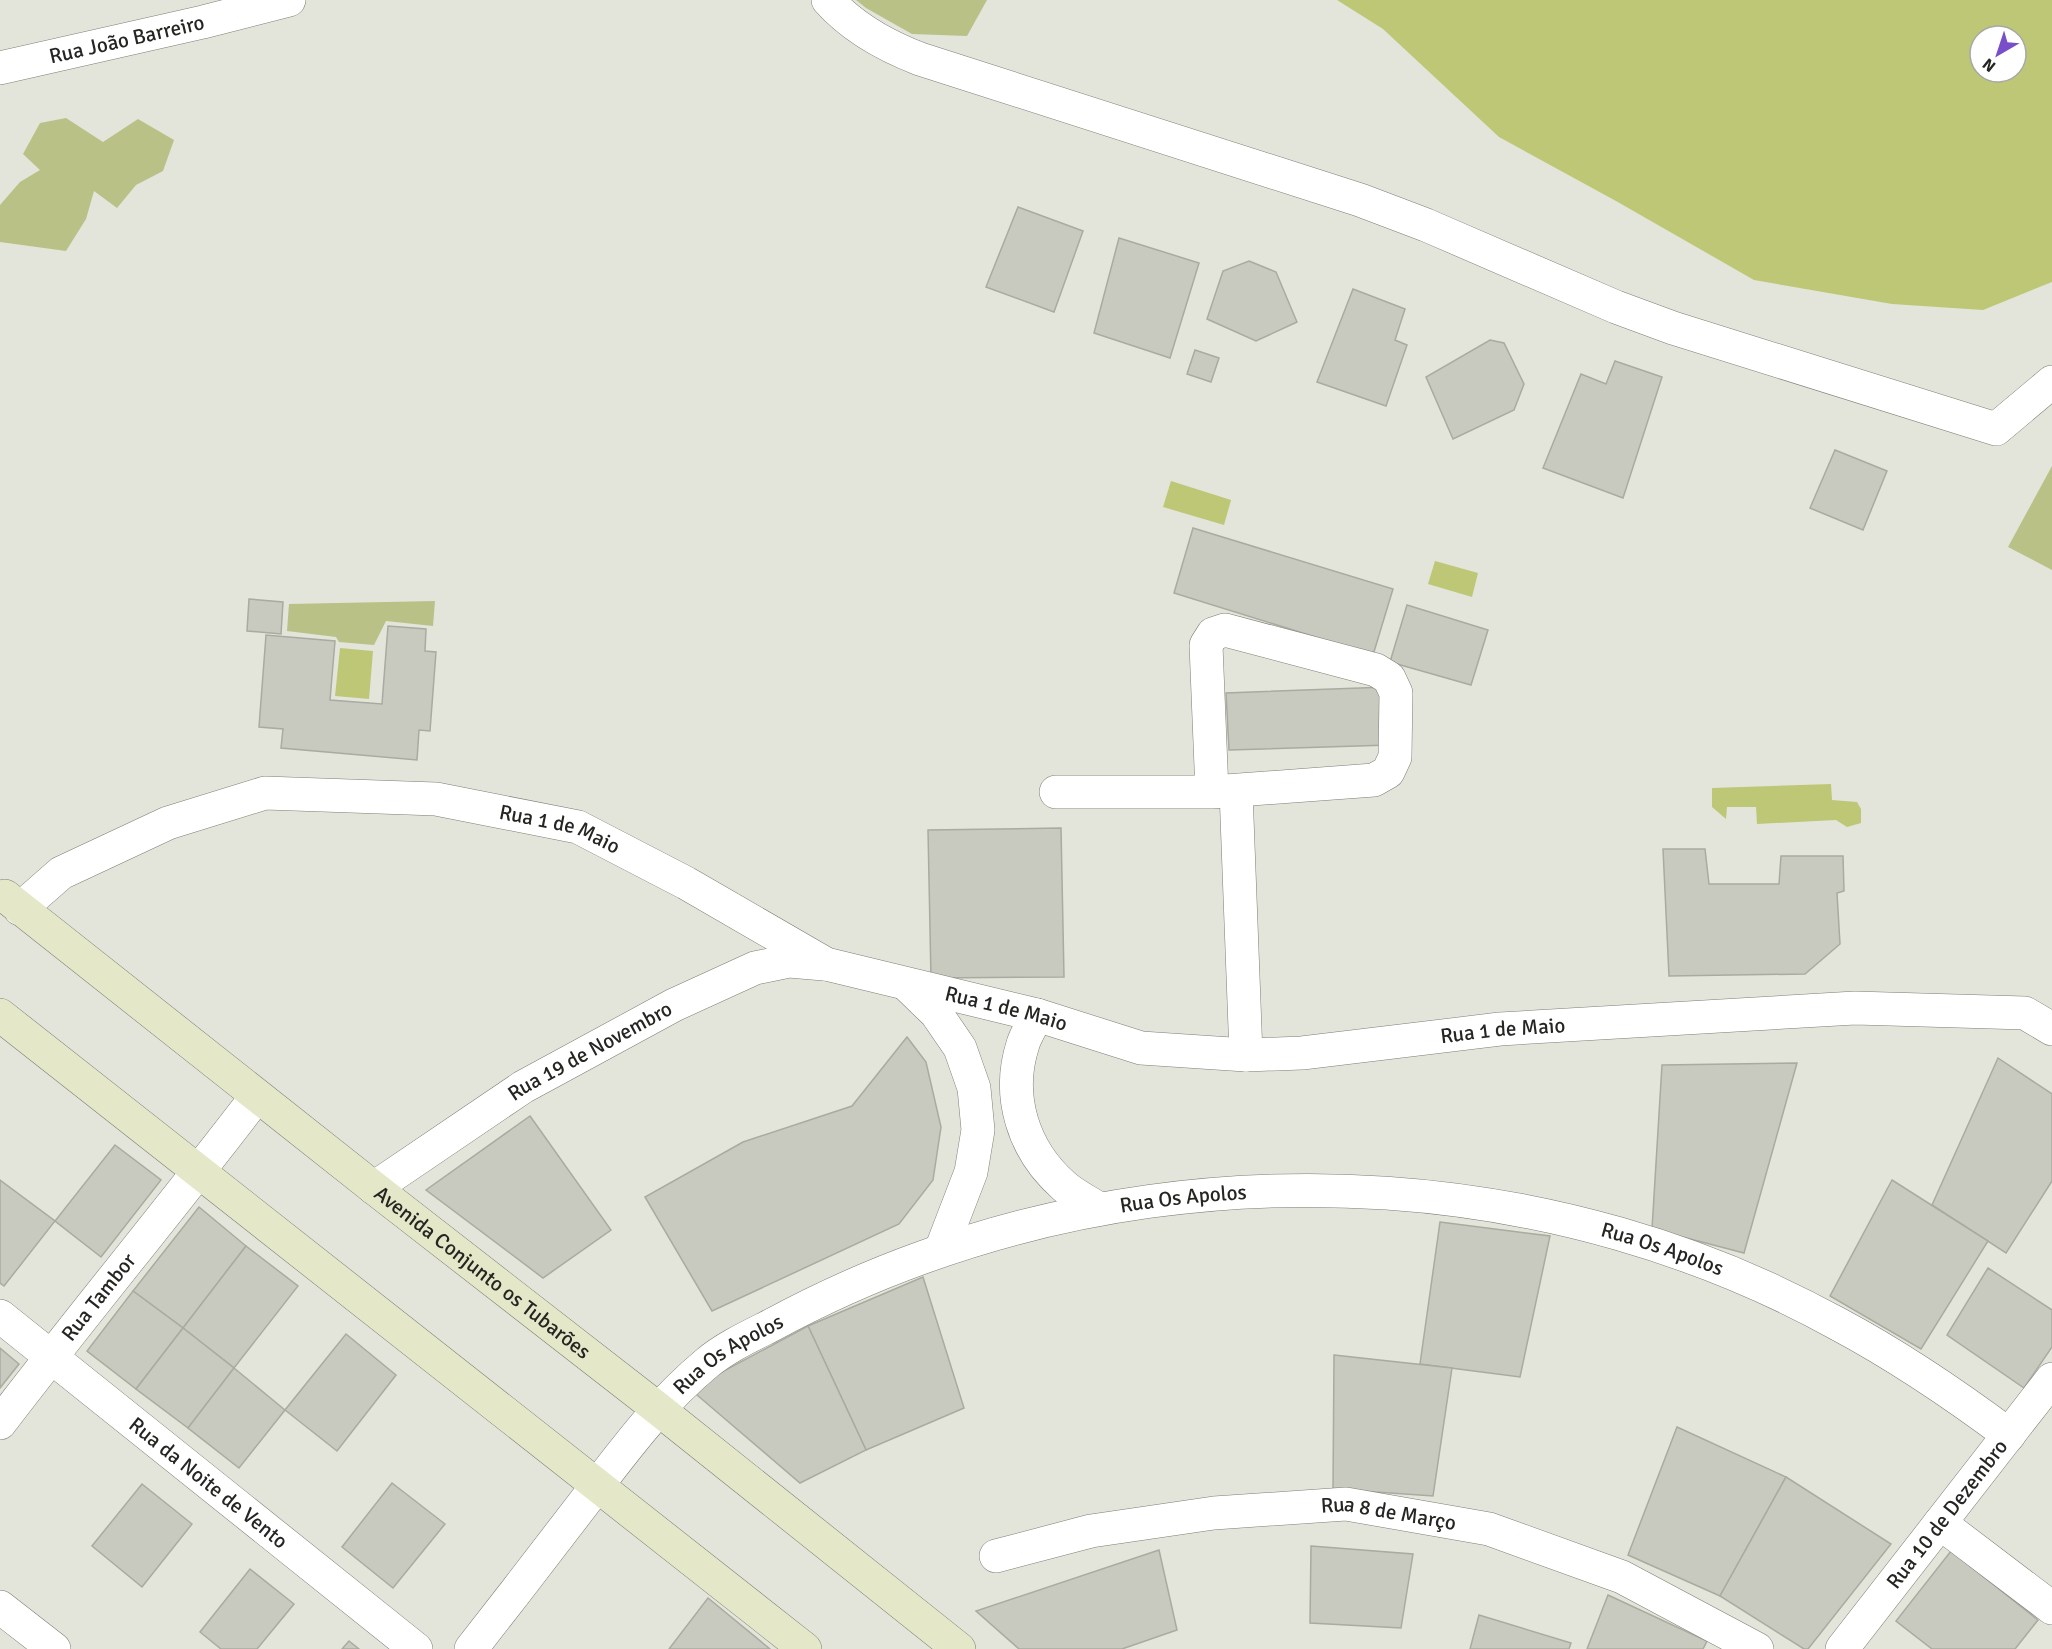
<svg xmlns="http://www.w3.org/2000/svg" width="2052" height="1649" font-family="Signika,sans-serif">
<rect width="100%" height="100%" fill="#e3e5da"/>
<!-- green -->
<g fill="#b9c187">
<path d="M856,0H987L967,36L912,34L866,8Z"/>
<path d="M66,118L103,142L138,119L174,140L163,171L136,185L117,208L94,191L86,219L66,251L0,242V205L20,182L40,170L23,154L40,123Z"/>
<path d="M2052,466V570L2008,547Z"/>
<path d="M435,601L433,626L386,621L374,645L339,642L336,637L287,631L289,604Z"/>
</g>
<!-- water -->
<g fill="#bdc776" fill-rule="evenodd">
<path d="M1337,0H2052V282L1983,310L1892,304L1754,280L1616,201L1499,137L1383,29ZM1980,36H2016V72H1980Z"/>
<path d="M1171,481L1231,500L1224,525L1163,507Z"/>
<path d="M1435,561L1478,573L1472,597L1428,584Z"/>
<path d="M340,648L373,651L369,699L335,696Z"/>
<path d="M1831,784L1832,800L1857,802L1861,809V823L1847,827L1836,820L1757,824L1756,807H1727L1726,819L1712,807V788Z"/>
</g>
<!-- building -->
<g fill="#c8cac0" stroke="#a9aaa0" stroke-width="1.5">
<path d="M1018,207L1083,231L1054,312L986,287Z"/>
<path d="M1119,238L1199,263L1170,358L1094,333Z"/>
<path d="M1249,261L1276,272L1297,322L1256,341L1207,319L1223,271Z"/>
<path d="M1353,289L1405,309L1395,340L1407,345L1386,406L1317,382Z"/>
<path d="M1490,340L1504,343L1524,384L1514,410L1453,439L1426,377Z"/>
<path d="M1195,350L1219,358L1211,382L1187,374Z"/>
<path d="M1615,361L1662,377L1623,498L1543,468L1581,374L1606,384Z"/>
<path d="M1835,450L1887,471L1863,530L1810,508Z"/>
<path d="M1193,528L1393,589L1373,655L1174,593Z"/>
<path d="M249,599L283,602L281,634L247,631Z"/>
<path d="M1407,605L1488,630L1471,685L1390,662Z"/>
<path d="M388,626L426,629L425,651L436,652L430,731L419,730L417,760L281,748L283,729L259,727L266,635L335,641L330,700L382,704Z"/>
<path d="M1387,687L1389,745L1229,750L1226,693Z"/>
<path d="M1061,828L1064,977L931,978L928,830Z"/>
<path d="M1663,849H1705L1709,884H1779L1781,856H1843L1844,891L1837,893L1840,944L1805,974L1669,976Z"/>
<path d="M907,1037L926,1062L941,1127L933,1180L899,1224L712,1311L645,1197L743,1142L852,1106Z"/>
<path d="M1998,1058L2052,1094V1181L2006,1253L1932,1205Z"/>
<path d="M1797,1063L1744,1253L1652,1229L1662,1065Z"/>
<path d="M530,1116L611,1230L543,1278L426,1190Z"/>
<path d="M115,1145L161,1180L101,1257L55,1221Z"/>
<path d="M0,1180L55,1221L4,1286L0,1283Z"/>
<path d="M1892,1180L1988,1241L1921,1349L1830,1296Z"/>
<path d="M199,1207L246,1246L183,1328L133,1291Z"/>
<path d="M1440,1222L1550,1236L1520,1377L1420,1364Z"/>
<path d="M246,1246L298,1286L234,1368L183,1328Z"/>
<path d="M1988,1268L2052,1310V1347L2024,1388L1947,1335Z"/>
<path d="M923,1277L964,1408L866,1450L808,1326Z"/>
<path d="M133,1291L183,1328L136,1389L87,1351Z"/>
<path d="M808,1326L866,1450L800,1483L690,1389Z"/>
<path d="M183,1328L234,1368L188,1428L136,1389Z"/>
<path d="M346,1334L396,1375L337,1451L285,1410Z"/>
<path d="M0,1348L19,1364L0,1388Z"/>
<path d="M1334,1355L1452,1368L1433,1496L1333,1489Z"/>
<path d="M234,1368L285,1410L239,1468L188,1428Z"/>
<path d="M1677,1427L1786,1477L1720,1596L1628,1555Z"/>
<path d="M1786,1477L1891,1544L1808,1649H1804L1720,1596Z"/>
<path d="M392,1483L445,1524L393,1588L342,1547Z"/>
<path d="M142,1484L192,1524L142,1587L92,1546Z"/>
<path d="M1311,1546L1413,1554L1401,1628L1310,1623Z"/>
<path d="M1159,1550L1177,1630L1122,1649H1019L976,1611Z"/>
<path d="M1951,1551L2038,1620L2015,1649H1932L1896,1621Z"/>
<path d="M250,1569L294,1604L257,1649H221L200,1632Z"/>
<path d="M1608,1595L1707,1641L1703,1649H1587Z"/>
<path d="M708,1598L770,1649H669Z"/>
<path d="M1479,1615L1571,1643L1569,1649H1470Z"/>
<path d="M349,1641L359,1649H342Z"/>
</g>
<g fill="none" stroke-linecap="round" stroke-linejoin="round">
<!-- street casing -->
<g stroke="#7c7e74" stroke-width="34">
<g id="street">
<path d="M828,0C853,28 886,46 920,59L1360,200L1426,225L1616,307L1673,328L1996,429L2052,382"/>
<path id="s1" d="M0,68L203,22L289,0"/>
<path d="M1236,791L1246,1055"/>
<path d="M1056,792H1212L1374,780L1388,772L1395,757L1396,693L1389,678L1376,670L1225,630L1213,634L1206,645L1212,792"/>
<path id="s2" d="M20,909L61,873L168,823L265,793L436,799L578,827L686,883L826,964L1037,1015L1141,1048L1246,1055L1302,1053L1500,1029L1855,1008L2025,1013L2052,1029"/>
<path d="M906,984L936,1013L960,1048L974,1088L978,1130L971,1172L941,1250"/>
<path d="M1037,1015C1033,1024 1026,1034 1023,1044C1006,1096 1023,1150 1064,1186C1074,1195 1087,1201 1099,1209"/>
<path id="s3" d="M374,1188L523,1087L674,1005L755,968L789,961L824,964"/>
<path id="s4" d="M0,1316L416,1649"/>
<path id="s5" d="M0,1423C84,1313 173,1206 257,1096"/>
<path d="M1940,1523L2052,1608"/>
<path id="s6" d="M996,1556L1091,1531L1214,1513L1346,1504L1489,1529L1622,1577L1757,1649"/>
<path d="M0,1607L54,1649"/>
<path id="s7" d="M471,1649C511,1598 551,1546 590,1495C626,1448 661,1401 707,1363C725,1348 748,1337 768,1327C818,1300 868,1277 921,1258C1217,1150 1561,1171 1838,1324C1898,1356 1954,1394 2009,1435"/>
<path id="s8" d="M1842,1649L2052,1379"/>
</g>
</g>
<!-- secondary casing -->
<g stroke="#7c7e74" stroke-width="34">
<g id="secondary">
<path id="s9" d="M5,896L374,1188L657,1408L959,1649"/>
<path d="M0,1015L805,1649"/>
</g>
</g>
<!-- street -->
<use href="#street" stroke="#fff" stroke-width="33"/>
<!-- secondary -->
<use href="#secondary" stroke="#e4e8c8" stroke-width="33"/>
</g>
<g text-anchor="middle" dominant-baseline="central" stroke-width="5" stroke-linejoin="round" paint-order="stroke">
<!-- street labels -->
<g font-size="21" fill="#252622" stroke="#fff">
<text stroke="none"><textPath href="#s1" startOffset="130">Rua João Barreiro</textPath></text>
<text stroke="none"><textPath href="#s2" startOffset="573">Rua 1 de Maio</textPath></text>
<text stroke="none"><textPath href="#s2" startOffset="1059">Rua 1 de Maio</textPath></text>
<text stroke="none"><textPath href="#s2" startOffset="1563">Rua 1 de Maio</textPath></text>
<text stroke="none"><textPath href="#s3" startOffset="256">Rua 19 de Novembro</textPath></text>
<text stroke="none"><textPath href="#s7" startOffset="880">Rua Os Apolos</textPath></text>
<text stroke="none"><textPath href="#s7" startOffset="1366">Rua Os Apolos</textPath></text>
<text stroke="none"><textPath href="#s9" startOffset="608">Avenida Conjunto os Tubarões</textPath></text>
<text stroke="none"><textPath href="#s5" startOffset="160">Rua Tambor</textPath></text>
<text stroke="none"><textPath href="#s7" startOffset="394">Rua Os Apolos</textPath></text>
<text stroke="none"><textPath href="#s4" startOffset="267">Rua da Noite de Vento</textPath></text>
<text stroke="none"><textPath href="#s8" startOffset="171">Rua 10 de Dezembro</textPath></text>
<text stroke="none"><textPath href="#s6" startOffset="398">Rua 8 de Março</textPath></text>
</g>
</g>
<!-- north arrow -->
<g transform="translate(1998 54) rotate(219)"><circle r="28" fill="#ffffff" stroke="#a8a8a7" stroke-width="1.5"/>
<path d="M0-4.5L10 22L0 15L-10 22Z" fill="#784fc8"/>
<text y="-9" font-size="16" font-weight="bold" text-anchor="middle" fill="#252622">N</text>
</g>
</svg>
